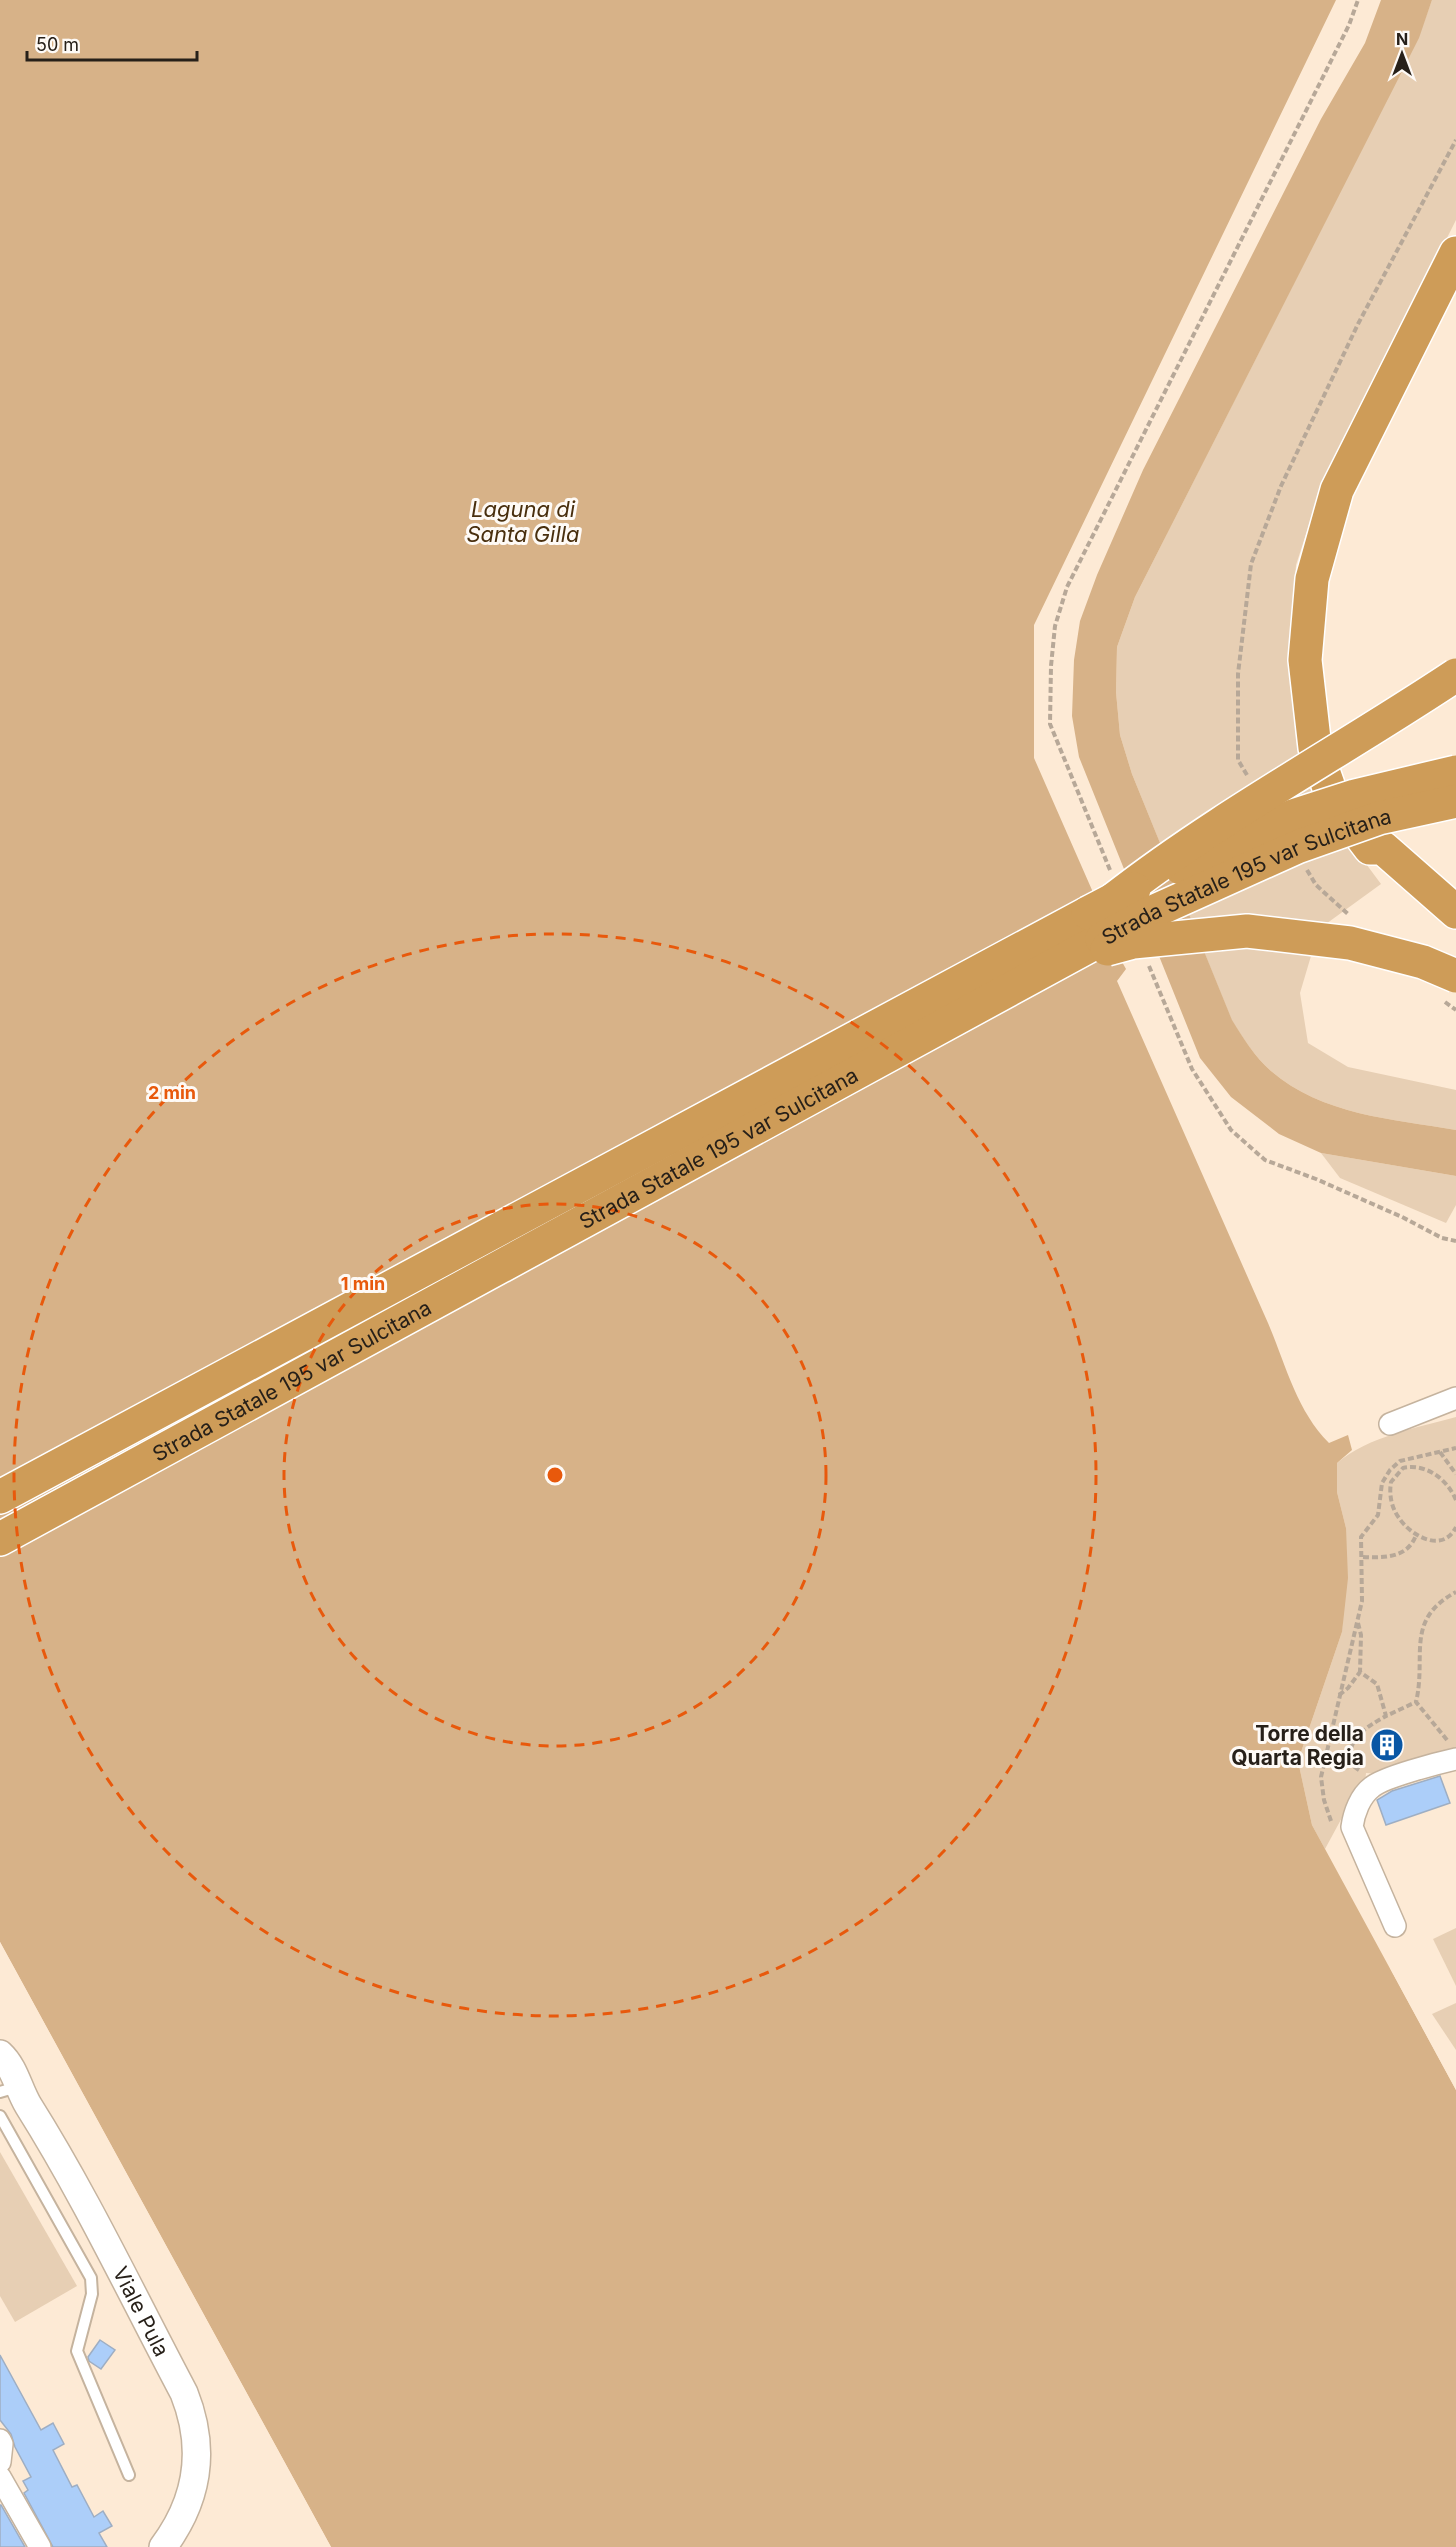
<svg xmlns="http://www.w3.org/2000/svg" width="1456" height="2547" font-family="Inter,sans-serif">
<rect width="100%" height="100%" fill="#fdead5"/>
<!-- green -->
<g fill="#e7cfb4">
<path d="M1432,0H1456V220L1320,491L1296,565L1289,670L1297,745L1314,794L1381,884L1319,929L1300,993L1308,1043L1348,1067L1456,1090V1130C1392,1119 1322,1115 1271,1071C1255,1057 1243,1038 1232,1021L1132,774L1120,735L1116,692L1117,647L1135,597L1418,38Z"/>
<path d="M1321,1153L1456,1176V1205L1446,1223L1340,1178Z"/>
<path d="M1456,1417V1753L1381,1774L1366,1773L1365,1783L1351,1801L1325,1849L1312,1825L1298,1761L1342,1632L1346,1528L1337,1492V1463C1369,1436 1417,1428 1456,1417Z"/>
<path d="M1456,1928V1986L1433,1939Z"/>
<path d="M1456,2003V2050L1432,2014Z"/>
<path d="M0,2152L77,2286L15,2322L0,2296Z"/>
</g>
<!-- water -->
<g fill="#d7b288">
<path d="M0,0H1336L1034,625V758L1092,890L1102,926L1126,969L1117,981C1166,1092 1215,1203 1264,1314C1284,1357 1294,1408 1329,1443L1348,1435L1352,1450L1337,1463V1492L1346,1528L1348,1578L1342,1632L1298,1761L1312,1825L1456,2090V2547H331L0,1942Z"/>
<path d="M1381,0H1432L1419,38L1135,597L1117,647L1116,692L1120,735L1132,774L1232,1020C1243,1038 1255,1057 1271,1071C1322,1115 1392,1119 1456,1130V1176L1321,1153L1279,1134L1231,1097L1200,1058L1079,757L1072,716L1074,660L1080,621L1097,575L1143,470L1321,119L1365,43Z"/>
</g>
<!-- pier -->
<g fill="#fdead5">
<path d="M0,1942L331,2547H327L0,1948Z"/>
<path d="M1390,1968L1394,1969L1456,2084V2090Z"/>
</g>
<!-- building -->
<g fill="#accef9" stroke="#9eaec3" stroke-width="1.5">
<path d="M1440,1776L1450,1803L1386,1825L1377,1800L1392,1791Z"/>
<path d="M100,2340L115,2350L101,2369L89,2361L88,2357Z"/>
<path d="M0,2355L41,2430L53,2423L64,2444L53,2450L72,2487L77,2485L94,2517L103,2511L112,2526L99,2533L107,2547H53L24,2493L28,2490L23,2481L31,2477L15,2447L11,2434L0,2420Z"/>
<path d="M0,2505H1L25,2547H0Z"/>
</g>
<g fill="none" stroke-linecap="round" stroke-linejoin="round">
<!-- service casing -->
<g stroke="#c5b39e" stroke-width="14">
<g id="service">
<path d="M0,2092L17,2087"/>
<path d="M0,2116L91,2278L92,2294L77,2351L129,2475"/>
</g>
</g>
<!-- minor casing -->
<g stroke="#c5b39e" stroke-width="24">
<g id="minor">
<path d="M1390,1424L1456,1398"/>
<path d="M1395,1926L1352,1827C1354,1813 1360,1796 1372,1787C1384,1777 1438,1763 1456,1759"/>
<path d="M0,2440L2,2444L0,2462"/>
<path d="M0,2477L40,2547"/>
</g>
</g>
<!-- tertiary casing -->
<g stroke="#c5b39e" stroke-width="30">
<g id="tertiary">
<path id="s1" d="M0,2054C15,2068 18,2088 28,2105C86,2197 133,2297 184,2393C206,2448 199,2499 163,2547"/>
</g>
</g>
<!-- trunk casing -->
<g stroke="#fff" stroke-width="36">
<g id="trunk">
<path d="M1456,253L1337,490L1312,579L1305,660L1315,748L1333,799L1370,848H1383L1456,912"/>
<path d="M0,1497L1088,913"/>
<path id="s2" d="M0,1539L1102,939"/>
</g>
</g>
<!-- path -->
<g stroke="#b7a898" stroke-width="4" stroke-dasharray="6 3" stroke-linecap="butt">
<path d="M1247,775L1238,760V674L1251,564L1281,486L1358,324L1456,140"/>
<path d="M1110,870L1050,724L1051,666L1055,626L1067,587L1349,25L1358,0"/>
<path d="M1307,870L1316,885L1349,915"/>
<path d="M1149,966L1192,1069L1231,1130L1265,1160L1316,1179L1402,1217L1442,1238L1456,1241"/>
<path d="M1445,1002L1456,1010"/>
<path d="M1440,1452L1456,1474"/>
<path d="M1456,1500C1447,1479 1426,1463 1403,1468L1391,1482C1389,1494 1391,1507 1399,1518C1411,1536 1443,1554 1456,1527"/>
<path d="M1363,1557C1384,1558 1408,1558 1416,1535"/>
<path d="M1358,1623L1361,1635L1360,1672"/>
<path d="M1339,1695L1348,1688L1360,1672L1377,1684L1386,1716L1416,1702"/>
<path d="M1447,1740L1416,1702C1427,1656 1404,1620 1456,1592"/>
<path d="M1359,1770L1350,1764C1347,1738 1365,1728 1386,1716"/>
<path d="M1331,1821L1324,1800L1321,1777L1362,1601L1361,1537L1378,1515L1382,1483L1390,1470L1400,1461L1456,1448"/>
</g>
<!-- service -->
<use href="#service" stroke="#fff" stroke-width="10"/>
<!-- minor -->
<use href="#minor" stroke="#fff" stroke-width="21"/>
<!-- tertiary -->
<use href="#tertiary" stroke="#fff" stroke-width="27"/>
<!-- trunk -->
<use href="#trunk" stroke="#ce9c58" stroke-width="33"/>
<!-- trunk-bridge casing -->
<g stroke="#fff" stroke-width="36" stroke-linecap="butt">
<g id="trunk-bridge">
<path d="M1181,868L1293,816L1355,796L1456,772"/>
<path d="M1114,899C1222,815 1342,751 1456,675"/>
<path d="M1088,913L1134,889"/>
<path id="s3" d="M1102,939L1146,915L1297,847L1379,818L1456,801"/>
<path d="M1107,949L1133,942L1247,931L1350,943L1423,962L1456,976"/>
</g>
</g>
<!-- trunk-bridge -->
<use href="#trunk-bridge" stroke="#ce9c58" stroke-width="33"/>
</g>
<!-- distance rings -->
<g fill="none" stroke="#e8590c" stroke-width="3" stroke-dasharray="10 8">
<circle cx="555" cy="1475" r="271"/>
<circle cx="555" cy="1475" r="541"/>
</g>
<!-- icons -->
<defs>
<g id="building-disc" transform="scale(1.725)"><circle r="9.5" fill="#0957a5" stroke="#fefaf6"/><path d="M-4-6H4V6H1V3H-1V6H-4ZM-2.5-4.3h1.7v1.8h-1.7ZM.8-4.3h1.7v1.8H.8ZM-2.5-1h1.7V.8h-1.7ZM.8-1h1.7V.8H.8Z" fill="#fff"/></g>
</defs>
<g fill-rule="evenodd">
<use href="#building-disc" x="1387" y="1745"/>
</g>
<g text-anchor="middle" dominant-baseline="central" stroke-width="6" stroke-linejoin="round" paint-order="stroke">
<!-- street labels -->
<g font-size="21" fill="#272019" stroke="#fefaf6">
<text stroke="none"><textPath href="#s3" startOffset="158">Strada Statale 195 var Sulcitana</textPath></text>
<text stroke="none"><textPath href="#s2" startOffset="818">Strada Statale 195 var Sulcitana</textPath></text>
<text stroke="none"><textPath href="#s2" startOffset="332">Strada Statale 195 var Sulcitana</textPath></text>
<text stroke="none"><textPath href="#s1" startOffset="294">Viale Pula</textPath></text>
</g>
<!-- poi labels -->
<g font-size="21" font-weight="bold" fill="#272019" stroke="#fefaf6" text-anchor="end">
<text x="1364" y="1733">Torre della<tspan x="1364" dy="24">Quarta Regia</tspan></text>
</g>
<!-- water labels -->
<g font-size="22" font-style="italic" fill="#492f0e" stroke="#fefaf6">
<text x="523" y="509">Laguna di<tspan x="523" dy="25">Santa Gilla</tspan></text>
</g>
</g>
<circle cx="555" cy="1475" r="9" fill="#e8590c" stroke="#fefaf6" stroke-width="3"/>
<g font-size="18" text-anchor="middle" font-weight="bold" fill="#e8590c" stroke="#fefaf6" stroke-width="6" stroke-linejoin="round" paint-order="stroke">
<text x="172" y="1099">2 min</text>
<text x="363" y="1290">1 min</text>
</g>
<!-- north arrow -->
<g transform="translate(1402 54)" stroke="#fefaf6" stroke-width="4.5" paint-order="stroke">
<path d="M0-4.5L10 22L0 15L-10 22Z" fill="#272019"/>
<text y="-9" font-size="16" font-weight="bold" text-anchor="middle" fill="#272019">N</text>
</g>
<!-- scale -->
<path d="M27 51v9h170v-9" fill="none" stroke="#272019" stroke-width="3"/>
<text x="36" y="51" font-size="18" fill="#272019" stroke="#fefaf6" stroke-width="4.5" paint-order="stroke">50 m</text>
</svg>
